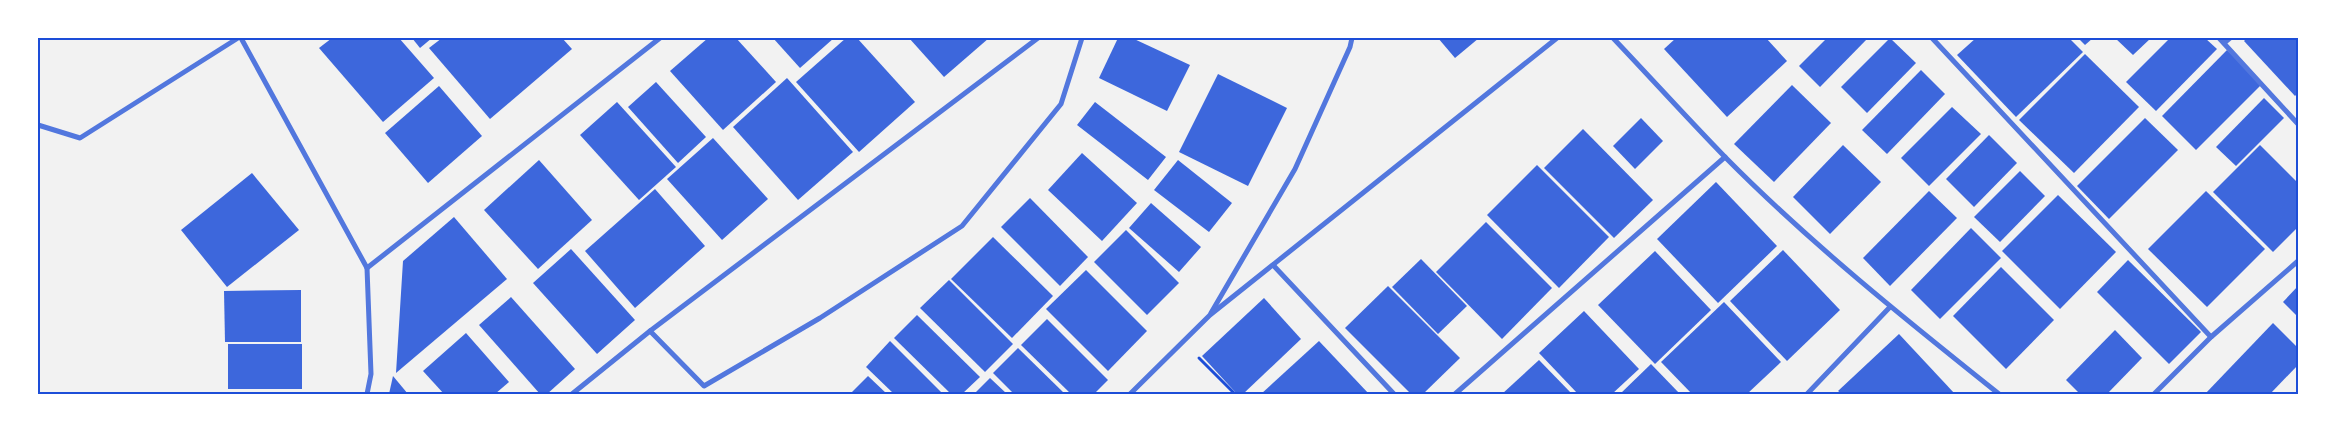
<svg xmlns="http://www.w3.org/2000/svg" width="2336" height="432" font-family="Jost,sans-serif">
<rect width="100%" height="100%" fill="#f2f2f2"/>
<!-- building -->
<g fill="#3d67dc">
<path d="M332,38H399L434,78L383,122L319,48Z"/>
<path d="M412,38H432L420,48Z"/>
<path d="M442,38H562L572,49L490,119L429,48Z"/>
<path d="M708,38H736L776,82L723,130L670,71Z"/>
<path d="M773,38H834L800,68Z"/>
<path d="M846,38H857L915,102L859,152L796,82Z"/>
<path d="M909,38H989L944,77Z"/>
<path d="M1118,38H1132L1190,65L1167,111L1099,78Z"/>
<path d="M1438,38H1479L1455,58Z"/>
<path d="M1676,38H1766L1787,61L1727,117L1664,49Z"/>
<path d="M1827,38H1868L1820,87L1799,66Z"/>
<path d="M1890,38L1916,63L1867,113L1841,87Z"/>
<path d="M1976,38H2069L2083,52L2016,117L1957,55Z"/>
<path d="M2078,38H2093L2085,45Z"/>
<path d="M2115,38H2151L2133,55Z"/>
<path d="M2170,38H2205L2217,49L2156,111L2126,82Z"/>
<path d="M2247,38H2298V93L2295,96L2244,41Z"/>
<path d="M2227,50L2262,84L2196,150L2162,116Z"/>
<path d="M2085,54L2139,107L2074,173L2019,120Z"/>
<path d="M1921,70L1945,94L1887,154L1862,130Z"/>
<path d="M1218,74L1287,108L1248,186L1179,152Z"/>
<path d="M787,78L853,152L798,200L733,127Z"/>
<path d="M656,82L706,137L678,163L628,107Z"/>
<path d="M1792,85L1831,123L1774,182L1734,144Z"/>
<path d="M439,86L482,136L428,183L385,133Z"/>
<path d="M2264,98L2284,118L2236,166L2216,147Z"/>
<path d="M617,102L676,167L639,200L580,135Z"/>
<path d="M1095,102L1166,157L1148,180L1077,125Z"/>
<path d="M1952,107L1981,134L1929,186L1901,158Z"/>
<path d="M1641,118L1663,141L1635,169L1613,146Z"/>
<path d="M2145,118L2178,150L2109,219L2077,186Z"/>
<path d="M1583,129L1653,200L1614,238L1544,168Z"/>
<path d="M1989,135L2017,163L1974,207L1946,179Z"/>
<path d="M713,138L768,199L722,240L667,179Z"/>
<path d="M1843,145L1881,182L1830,234L1793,197Z"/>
<path d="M2260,145L2298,183V227L2273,252L2213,192Z"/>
<path d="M1082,153L1137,203L1102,241L1048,190Z"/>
<path d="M539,160L592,220L538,269L484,210Z"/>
<path d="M1178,160L1232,203L1209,232L1154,190Z"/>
<path d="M1537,165L1609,237L1559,288L1487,215Z"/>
<path d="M2020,171L2045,196L2000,242L1974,217Z"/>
<path d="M252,173L299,230L227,287L181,230Z"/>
<path d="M1716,182L1777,246L1718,303L1657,239Z"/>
<path d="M655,189L705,246L635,308L585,251Z"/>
<path d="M1929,191L1957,218L1890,286L1863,258Z"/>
<path d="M2206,191L2265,249L2207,307L2148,249Z"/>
<path d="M2058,195L2116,252L2060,309L2002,251Z"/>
<path d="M1030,198L1088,257L1060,286L1001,227Z"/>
<path d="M1151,203L1201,247L1179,272L1129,228Z"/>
<path d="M454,217L507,279L396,373L403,261Z"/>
<path d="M1486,222L1552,288L1502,339L1436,272Z"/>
<path d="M1971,228L2001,258L1940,319L1911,290Z"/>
<path d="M1126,230L1179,283L1147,315L1094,262Z"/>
<path d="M993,237L1053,296L1012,338L951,279Z"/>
<path d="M571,249L635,320L597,354L533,283Z"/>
<path d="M1783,250L1840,310L1787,361L1730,301Z"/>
<path d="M1655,251L1711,310L1655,364L1598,305Z"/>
<path d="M1421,259L1467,306L1438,334L1392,287Z"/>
<path d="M2128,260L2201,332L2169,364L2097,292Z"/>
<path d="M2001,267L2054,320L2006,369L1953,316Z"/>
<path d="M1086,270L1147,331L1108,371L1046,309Z"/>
<path d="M949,280L1013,344L985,372L920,308Z"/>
<path d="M1388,286L1460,358L1423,394H1411L1345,328Z"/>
<path d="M2298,286V317L2283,302Z"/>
<path d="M301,290V342H225L224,291Z"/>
<path d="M511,297L575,369L547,394H540L479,325Z"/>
<path d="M1264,298L1301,339L1243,394H1237L1202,356Z"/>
<path d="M1724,302L1781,362L1747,394H1692L1661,362Z"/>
<path d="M1584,311L1639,369L1612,394H1578L1539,353Z"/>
<path d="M917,315L980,377L962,394H951L894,338Z"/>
<path d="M1047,319L1108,380L1094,394H1071L1021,345Z"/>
<path d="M2273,323L2298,348V365L2270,394H2205Z"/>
<path d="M2115,330L2142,358L2107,394H2080L2066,380Z"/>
<path d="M466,333L509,382L495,394H444L423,371Z"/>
<path d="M1899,334L1955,394H1842L1838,391Z"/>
<path d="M890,341L943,394H894L866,367Z"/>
<path d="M1319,341L1369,394H1261Z"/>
<rect x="228" y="344" width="74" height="45"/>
<path d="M1018,348L1065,394H1014L993,373Z"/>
<path d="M1539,360L1572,394H1502Z"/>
<path d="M1651,364L1680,394H1620Z"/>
<path d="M393,376L408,394H389Z"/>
<path d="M868,376L887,394H850Z"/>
<path d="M990,378L1007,394H974Z"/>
</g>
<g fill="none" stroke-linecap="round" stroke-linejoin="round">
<!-- path -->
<path stroke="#1d4ed8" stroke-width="3" d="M1199,358L1235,394"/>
<!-- minor -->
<g stroke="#5277de" stroke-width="5">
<path d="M241,38L367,268L371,374L367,394"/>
<path d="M1613,38C1650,77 1687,118 1725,157C1810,243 1905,319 1999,394"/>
<path d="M1932,38L2211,337"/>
<path d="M2219,38L2298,124"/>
<path d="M2224,43L2230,38"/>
<path d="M38,125L80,138L238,38"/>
<path d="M1273,265L1394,394"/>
<path d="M367,268L660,38"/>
<path d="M1211,313L1295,169L1350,47L1352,38"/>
<path d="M650,331L704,386L820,318L962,226L1061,104L1082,38"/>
<path d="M572,394L650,331L1038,38"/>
<path d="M1130,394L1210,315L1557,38"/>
<path d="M1455,394L1725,157"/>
<path d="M1807,394L1890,307"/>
<path d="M2154,394L2211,337L2298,261"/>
</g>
</g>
<!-- border -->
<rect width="2336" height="432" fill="none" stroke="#ffffff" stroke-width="78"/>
<rect x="39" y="39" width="2258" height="354" fill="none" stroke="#1d4ed8" stroke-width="2"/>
</svg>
